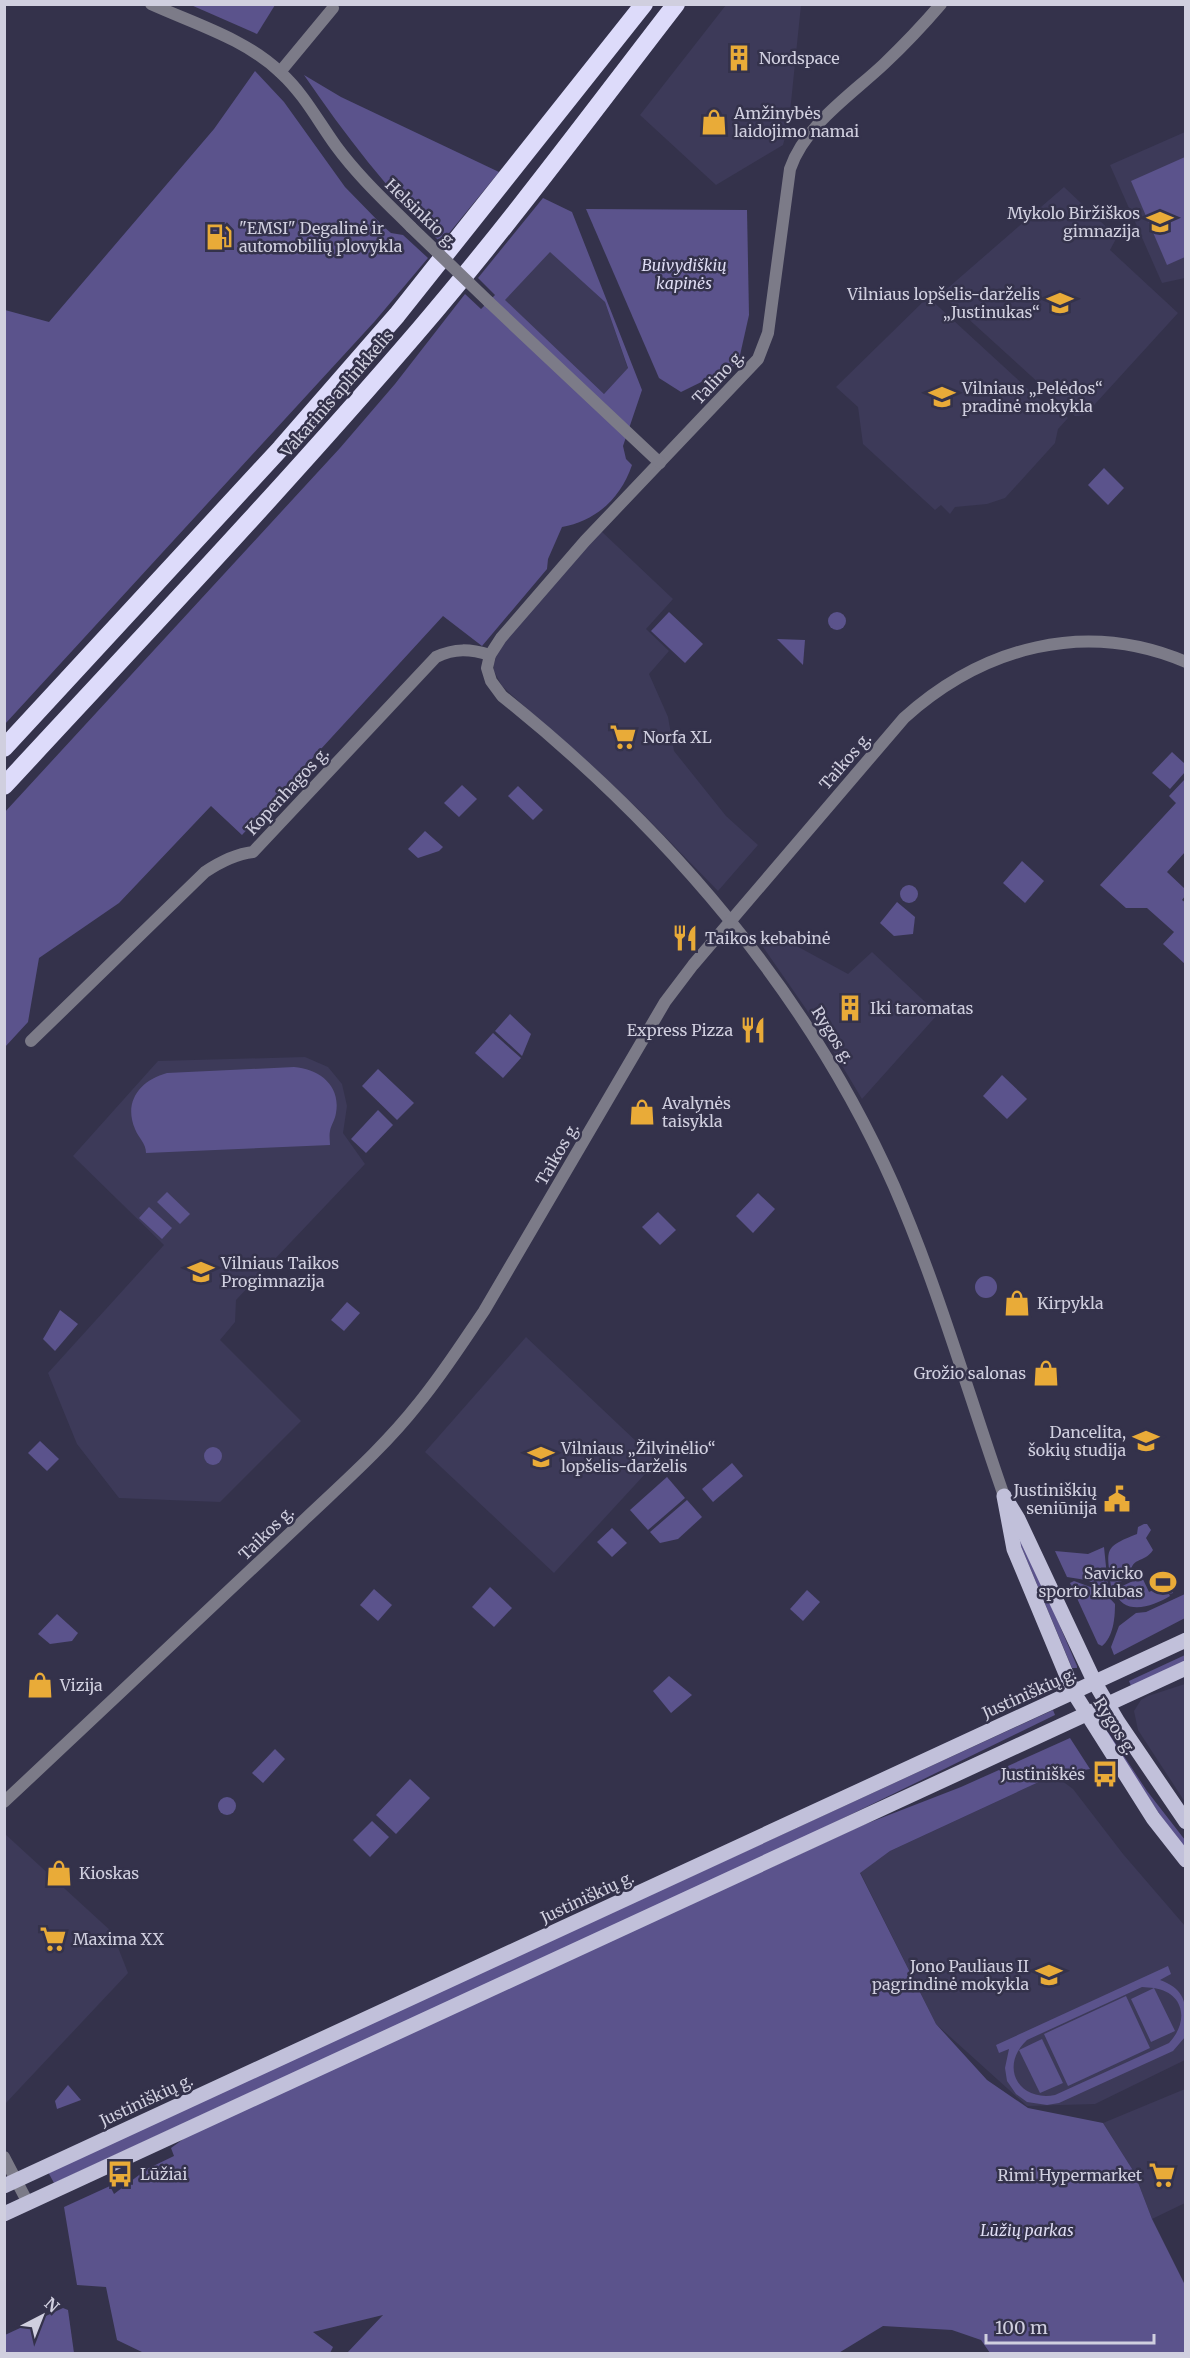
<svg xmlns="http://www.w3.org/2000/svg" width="1190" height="2358" font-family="Merriweather,serif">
<rect width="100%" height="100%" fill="#34324b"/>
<!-- built -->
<g fill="#3d3a59">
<path d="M726,5H801L789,122L783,145L716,185L640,115Z"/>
<path d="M1185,132V278L1162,283L1110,165Z"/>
<path d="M1064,187L1117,237L1110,250L1178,313L1085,415L1075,416L941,294Z"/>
<path d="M550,251L605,302L628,369L604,394L504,300Z"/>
<path d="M928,297L1054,413L1058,409L1068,418L1058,429L1055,443L1005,498L987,504L955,507L950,514L941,505L935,510L863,444L858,407L836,387Z"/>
<path d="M600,530L673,599L646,629L669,651L649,674L668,717L674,751L726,816L758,845L718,891L638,809L502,686L494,671V664L498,650Z"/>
<path d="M771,932L848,974L872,952L938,1014L862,1099L820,1029L761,944Z"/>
<path d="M305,1057L328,1067L342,1084L347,1106L343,1133L365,1164L236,1300L235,1322L220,1340L301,1421L220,1502L119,1498L77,1444L48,1373L164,1245L73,1156L158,1061Z"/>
<path d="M526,1337L657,1461L554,1573L425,1452Z"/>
<path d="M1185,1684V1802L1138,1730L1134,1711L1141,1700L1148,1696Z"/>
<path d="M1054,1775L1073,1789L1123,1854L1185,1926V2060L1095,2104L1027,2106L936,2024L860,1872L890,1851Z"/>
<path d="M5,1834L112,1932L128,1973L5,2104Z"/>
<path d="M1185,2089V2203L1152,2219L1134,2172L1103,2123Z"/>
</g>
<!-- green -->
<g fill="#5b538c" fill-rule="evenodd">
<path d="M191,5H275L257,34Z"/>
<path d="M255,71L284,102L345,187L383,226L391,233L403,235L428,258L375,321L5,724V310L49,322L214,129Z"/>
<path d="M304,75L341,97L499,172L441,243C389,192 345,135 304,75Z"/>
<path d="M1185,157V257L1167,265L1131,181Z"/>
<path d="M543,198L572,212L642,390L623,446L626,459L632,465C621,498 596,521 562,527L548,559L547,569L482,646L443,616L242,835L211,806L119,903L39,958L28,1022L5,1047L4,813L340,448L395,384L465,294L481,309L495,295L478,278ZM550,252L605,302L628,368L604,394L505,300Z"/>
<path d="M586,209L747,210L749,315L738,364L681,392L659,378Z"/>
<path d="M1104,468L1124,488L1108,505L1088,485Z"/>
<circle cx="837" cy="621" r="9"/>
<path d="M669,612L703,644L685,663L651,631Z"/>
<path d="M777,639L805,640L803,665Z"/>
<path d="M1172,752L1185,764V772L1170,789L1152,773Z"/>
<path d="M1185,779V852L1167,872L1185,889V896L1182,900L1186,903L1185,964L1163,944L1174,932L1147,908H1126L1100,885L1176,803L1169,796Z"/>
<path d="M462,785L477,799L459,817L444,803Z"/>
<path d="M518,786L543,810L533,820L508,796Z"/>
<path d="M425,831L443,847L439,851L418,858L408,849Z"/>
<path d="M1022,861L1044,881L1025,903L1003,883Z"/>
<circle cx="909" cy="894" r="9"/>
<path d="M897,902L915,917L913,934L894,936L880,923Z"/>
<path d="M510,1014L531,1034L522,1056L495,1031Z"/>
<path d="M493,1033L521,1058L503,1078L475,1053Z"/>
<path d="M294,1067C319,1069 341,1085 336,1113C335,1120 331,1125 330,1131C329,1135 330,1141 330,1145L146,1153C146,1143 139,1139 135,1129C123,1101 141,1080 167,1073Z"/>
<path d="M378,1069L414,1103L397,1120L362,1086Z"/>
<path d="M1002,1075L1027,1099L1007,1119L983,1096Z"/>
<path d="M378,1110L393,1125L366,1153L351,1139Z"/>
<path d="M167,1192L190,1214L180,1224L157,1202Z"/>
<path d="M758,1193L775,1209L753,1233L736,1216Z"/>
<path d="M149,1207L172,1228L162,1239L139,1218Z"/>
<path d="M658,1212L676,1230L660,1245L642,1227Z"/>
<circle cx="986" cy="1287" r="11"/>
<path d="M347,1302L360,1313L344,1331L331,1320Z"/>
<path d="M60,1310L78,1324L55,1351L43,1339Z"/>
<path d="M40,1441L59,1459L47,1471L28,1453Z"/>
<circle cx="213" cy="1456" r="9"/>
<path d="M732,1463L743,1476L713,1502L702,1489Z"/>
<path d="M667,1477L685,1498L648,1530L630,1510Z"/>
<path d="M687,1500L702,1517L678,1539L660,1543L650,1532Z"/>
<path d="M1011,1512L1077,1666V1668H1072L1010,1520Z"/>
<path d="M1144,1524H1147L1151,1530L1146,1538L1153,1550C1144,1564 1129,1556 1131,1577L1111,1586C1108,1550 1101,1548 1137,1534L1138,1527Z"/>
<path d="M612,1528L627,1543L612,1557L597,1542Z"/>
<path d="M1104,1547L1108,1586L1106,1588L1086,1580L1067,1577L1055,1551L1088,1554Z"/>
<path d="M1140,1573L1149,1592L1157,1588L1159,1592L1170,1587L1173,1593L1169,1594L1170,1596C1152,1607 1123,1617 1114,1590L1135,1580L1134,1576Z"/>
<path d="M1074,1581L1104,1592L1115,1604C1115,1619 1113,1637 1102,1646L1098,1644L1070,1583Z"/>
<path d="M490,1587L512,1608L494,1627L472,1607Z"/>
<path d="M374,1589L392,1605L378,1621L360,1605Z"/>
<path d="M807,1590L820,1602L803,1621L790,1609Z"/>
<path d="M1185,1594V1618L1114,1655L1111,1647L1119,1626L1136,1613L1146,1612Z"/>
<path d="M57,1614L78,1633L72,1641L50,1644L38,1634Z"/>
<path d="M1185,1655V1661L1131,1686L1129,1681Z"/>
<path d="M669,1676L692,1695L671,1713L653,1691Z"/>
<path d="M1053,1710L1055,1715L780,1849L54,2183L48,2172Z"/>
<path d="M1108,1732L1147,1791L1185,1840V1849L1162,1818L1107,1734Z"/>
<path d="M1070,1738L1090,1769L1054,1775L890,1851L860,1873L936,2024L987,2080L1028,2108L1103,2123L1134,2172L1152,2219L1185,2285V2353H990L981,2340L952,2330L883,2326L837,2354L347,2353L383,2315L313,2332L333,2347L330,2353H144L117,2340L106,2287L77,2285L64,2207L110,2186L114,2194L147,2169L174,2156L171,2148L186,2137L863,1825L961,1787Z"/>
<path d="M275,1749L285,1759L263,1783L252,1773Z"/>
<path d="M410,1779L430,1798L396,1834L376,1815Z"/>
<circle cx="227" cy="1806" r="9"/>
<path d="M372,1821L389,1837L370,1857L353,1840Z"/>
<path d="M1168,1966L1171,1974L1160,1980C1190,1991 1186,2009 1185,2037L1173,2051L1059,2103L1047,2105L1027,2102L1016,2094L1007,2081L1005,2068L1009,2049L999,2053L996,2045ZM1142,1987L1154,1988L1131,1999L1151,2042L1175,2031L1154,1988C1185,1993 1189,2022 1169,2043L1055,2095C1018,2102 999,2066 1027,2040Z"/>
<path d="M1126,1996L1150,2048L1068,2086L1044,2034Z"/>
<path d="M1042,2039L1063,2083L1040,2093L1019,2050Z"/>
<path d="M68,2085L81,2100L57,2109L55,2101Z"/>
<path d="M63,2308L68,2310L74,2353H5V2335Z"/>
</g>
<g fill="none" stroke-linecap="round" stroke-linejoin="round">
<!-- minor -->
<g stroke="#7c7b88" stroke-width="12">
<path d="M151,4C195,24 246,39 281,73C304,94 318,121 336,146C358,176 385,201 411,227"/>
<path d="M941,4C923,25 904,45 884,64C851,95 805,125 790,169L768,333L758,359L585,541L501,638L490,655L487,668L491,681L502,696C667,828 808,992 894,1186C938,1287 968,1393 1004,1496"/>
<path d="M280,72L333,8"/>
<path d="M489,302L660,463"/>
<path d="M31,1041L205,872C220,862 235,854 253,852L436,657C455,648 470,649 490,655"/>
<path d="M4,1802L305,1519C344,1482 385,1446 418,1404C442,1375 463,1342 484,1311L665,1002L693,965L904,718C983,647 1085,619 1186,662"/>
<path d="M4,2157L28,2203"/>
</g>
<!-- major -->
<g stroke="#c1c0da" stroke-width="15">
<path d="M1004,1496L1014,1549L1074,1693L1153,1818L1186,1860"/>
<path d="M1007,1501L1018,1519L1095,1683L1118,1722L1186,1822"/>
<path d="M4,2186L1186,1640"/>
<path d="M4,2214L1186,1668"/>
</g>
<!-- highway -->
<g stroke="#dddbfa" stroke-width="18">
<path d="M4,748L281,448L397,315L644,4"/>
<path d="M4,786C144,635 285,486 419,330C509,225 591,114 676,4"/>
</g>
<!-- minor-bridge -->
<path stroke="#7c7b88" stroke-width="12" d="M411,227L489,302"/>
</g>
<!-- icons -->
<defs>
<g id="building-bare" transform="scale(2.07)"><path d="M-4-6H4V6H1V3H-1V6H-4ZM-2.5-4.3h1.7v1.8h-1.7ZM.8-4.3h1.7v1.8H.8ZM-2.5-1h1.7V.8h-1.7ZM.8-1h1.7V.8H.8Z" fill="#e9ab38" stroke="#34324b" stroke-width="2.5" paint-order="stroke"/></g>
<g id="shop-bare" transform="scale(2.07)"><path d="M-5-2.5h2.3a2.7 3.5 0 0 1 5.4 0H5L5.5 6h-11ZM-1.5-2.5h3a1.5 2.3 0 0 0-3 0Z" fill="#e9ab38" stroke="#34324b" stroke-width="2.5" paint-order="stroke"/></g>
<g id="school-bare" transform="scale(2.07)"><path d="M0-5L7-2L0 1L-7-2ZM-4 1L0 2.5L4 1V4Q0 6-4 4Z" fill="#e9ab38" stroke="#34324b" stroke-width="2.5" paint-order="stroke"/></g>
<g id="fuel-bare" transform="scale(2.07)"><path d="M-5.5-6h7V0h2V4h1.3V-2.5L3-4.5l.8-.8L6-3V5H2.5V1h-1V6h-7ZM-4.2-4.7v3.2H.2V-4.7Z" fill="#e9ab38" stroke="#34324b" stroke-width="2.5" paint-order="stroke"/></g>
<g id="supermarket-bare" transform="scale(2.07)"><path d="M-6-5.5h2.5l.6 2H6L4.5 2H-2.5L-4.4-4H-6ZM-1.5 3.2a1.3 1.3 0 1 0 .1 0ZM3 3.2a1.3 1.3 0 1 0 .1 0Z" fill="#e9ab38" stroke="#34324b" stroke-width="2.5" paint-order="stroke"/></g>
<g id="restaurant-bare" transform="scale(2.07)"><path d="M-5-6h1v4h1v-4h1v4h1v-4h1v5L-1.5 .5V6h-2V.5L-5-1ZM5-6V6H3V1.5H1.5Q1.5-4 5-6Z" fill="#e9ab38" stroke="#34324b" stroke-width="2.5" paint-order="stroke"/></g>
<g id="civic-bare" transform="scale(2.07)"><path d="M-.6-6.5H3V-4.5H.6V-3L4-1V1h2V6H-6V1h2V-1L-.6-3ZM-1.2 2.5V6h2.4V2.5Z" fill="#e9ab38" stroke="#34324b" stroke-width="2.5" paint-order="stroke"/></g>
<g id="stadium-bare" transform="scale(2.07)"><path d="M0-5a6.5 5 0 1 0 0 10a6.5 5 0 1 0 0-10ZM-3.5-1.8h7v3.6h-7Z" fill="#e9ab38" stroke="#34324b" stroke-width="2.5" paint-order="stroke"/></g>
<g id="bus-bare" transform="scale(2.07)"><path d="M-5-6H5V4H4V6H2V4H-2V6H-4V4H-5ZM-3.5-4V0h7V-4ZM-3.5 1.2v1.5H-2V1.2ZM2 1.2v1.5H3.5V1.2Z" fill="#e9ab38" stroke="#34324b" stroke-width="2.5" paint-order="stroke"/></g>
</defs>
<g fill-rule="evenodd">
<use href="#building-bare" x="739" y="58"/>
<use href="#shop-bare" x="714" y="122"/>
<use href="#school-bare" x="1160" y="222"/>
<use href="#fuel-bare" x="219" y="237"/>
<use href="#school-bare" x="1060" y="303"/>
<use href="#school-bare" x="942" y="397"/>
<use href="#supermarket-bare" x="623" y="737"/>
<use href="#restaurant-bare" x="685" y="938"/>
<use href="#building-bare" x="850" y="1008"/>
<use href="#restaurant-bare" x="753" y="1030"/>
<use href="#shop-bare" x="642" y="1112"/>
<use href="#school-bare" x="201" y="1272"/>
<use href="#shop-bare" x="1017" y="1303"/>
<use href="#shop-bare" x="1046" y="1373"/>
<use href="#school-bare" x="1146" y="1441"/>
<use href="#school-bare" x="541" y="1457"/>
<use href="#civic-bare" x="1117" y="1499"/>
<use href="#stadium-bare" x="1163" y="1582"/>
<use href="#shop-bare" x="40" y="1685"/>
<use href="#bus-bare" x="1105" y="1774"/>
<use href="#shop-bare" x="59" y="1873"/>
<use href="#supermarket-bare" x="53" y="1939"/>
<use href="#school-bare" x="1049" y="1975"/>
<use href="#bus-bare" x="120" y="2174"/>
<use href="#supermarket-bare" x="1162" y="2175"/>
</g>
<g text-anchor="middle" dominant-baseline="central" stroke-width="5" stroke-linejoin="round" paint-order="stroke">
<!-- poi labels -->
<g font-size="16" fill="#d0cfdf" stroke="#34324b" text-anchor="start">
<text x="759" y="58">Nordspace</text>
<text x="734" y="113">Amžinybės<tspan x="734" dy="18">laidojimo namai</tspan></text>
<text x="1140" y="213" text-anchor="end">Mykolo Biržiškos<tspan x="1140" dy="18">gimnazija</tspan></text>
<text x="239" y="228">"EMSI" Degalinė ir<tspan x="239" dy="18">automobilių plovykla</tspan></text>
<text x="1040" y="294" text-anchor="end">Vilniaus lopšelis-darželis<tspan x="1040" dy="18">„Justinukas“</tspan></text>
<text x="962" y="388">Vilniaus „Pelėdos“<tspan x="962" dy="18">pradinė mokykla</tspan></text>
<text x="643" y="737">Norfa XL</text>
<text x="705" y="938">Taikos kebabinė</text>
<text x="870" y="1008">Iki taromatas</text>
<text x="733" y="1030" text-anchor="end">Express Pizza</text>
<text x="662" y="1103">Avalynės<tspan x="662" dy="18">taisykla</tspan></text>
<text x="221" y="1263">Vilniaus Taikos<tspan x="221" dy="18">Progimnazija</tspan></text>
<text x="1037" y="1303">Kirpykla</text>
<text x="1026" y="1373" text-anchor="end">Grožio salonas</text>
<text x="1126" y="1432" text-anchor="end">Dancelita,<tspan x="1126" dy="18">šokių studija</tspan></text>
<text x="561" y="1448">Vilniaus „Žilvinėlio“<tspan x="561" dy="18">lopšelis-darželis</tspan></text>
<text x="1097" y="1490" text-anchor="end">Justiniškių<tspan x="1097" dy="18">seniūnija</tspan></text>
<text x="1143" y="1573" text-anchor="end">Savicko<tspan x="1143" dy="18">sporto klubas</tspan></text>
<text x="60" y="1685">Vizija</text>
<text x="1085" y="1774" text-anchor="end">Justiniškės</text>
<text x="79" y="1873">Kioskas</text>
<text x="73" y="1939">Maxima XX</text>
<text x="1029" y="1966" text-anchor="end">Jono Pauliaus II<tspan x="1029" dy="18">pagrindinė mokykla</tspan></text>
<text x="140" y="2174">Lūžiai</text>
<text x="1142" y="2175" text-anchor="end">Rimi Hypermarket</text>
</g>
<!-- street labels -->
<g font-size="16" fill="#d0cfdf" stroke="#34324b">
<text transform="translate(421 213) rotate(44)">Helsinkio g.</text>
<text transform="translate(718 377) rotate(-47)">Talino g.</text>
<text transform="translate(337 393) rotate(-49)">Vakarinis aplinkkelis</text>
<text transform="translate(845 761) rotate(-49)">Taikos g.</text>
<text transform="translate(287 791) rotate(-47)">Kopenhagos g.</text>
<text transform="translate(833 1035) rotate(58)">Rygos g.</text>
<text transform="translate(557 1154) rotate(-60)">Taikos g.</text>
<text transform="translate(266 1533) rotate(-44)">Taikos g.</text>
<text transform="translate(1029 1693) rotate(-24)">Justiniškių g.</text>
<text transform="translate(1115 1726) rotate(58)">Rygos g.</text>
<text transform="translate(587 1897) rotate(-25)">Justiniškių g.</text>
<text transform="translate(146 2100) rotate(-25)">Justiniškių g.</text>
</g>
<!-- park labels -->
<g font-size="16" font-style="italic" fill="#dfddf4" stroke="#34324b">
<text x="684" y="265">Buivydiškių<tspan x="684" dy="18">kapinės</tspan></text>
<text x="1027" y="2230">Lūžių parkas</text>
</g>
</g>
<!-- border -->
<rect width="1190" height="2358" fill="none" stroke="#d0cfdf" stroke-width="12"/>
<!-- north arrow -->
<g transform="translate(42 2316) rotate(42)" stroke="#34324b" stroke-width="4.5" paint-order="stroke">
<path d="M0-4.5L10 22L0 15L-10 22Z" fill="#d0cfdf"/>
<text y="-9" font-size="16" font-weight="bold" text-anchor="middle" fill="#d0cfdf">N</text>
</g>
<!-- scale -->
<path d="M986 2334v9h168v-9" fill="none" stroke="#d0cfdf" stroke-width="3"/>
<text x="995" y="2334" font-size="18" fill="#d0cfdf" stroke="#34324b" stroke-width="4.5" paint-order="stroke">100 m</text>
</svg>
